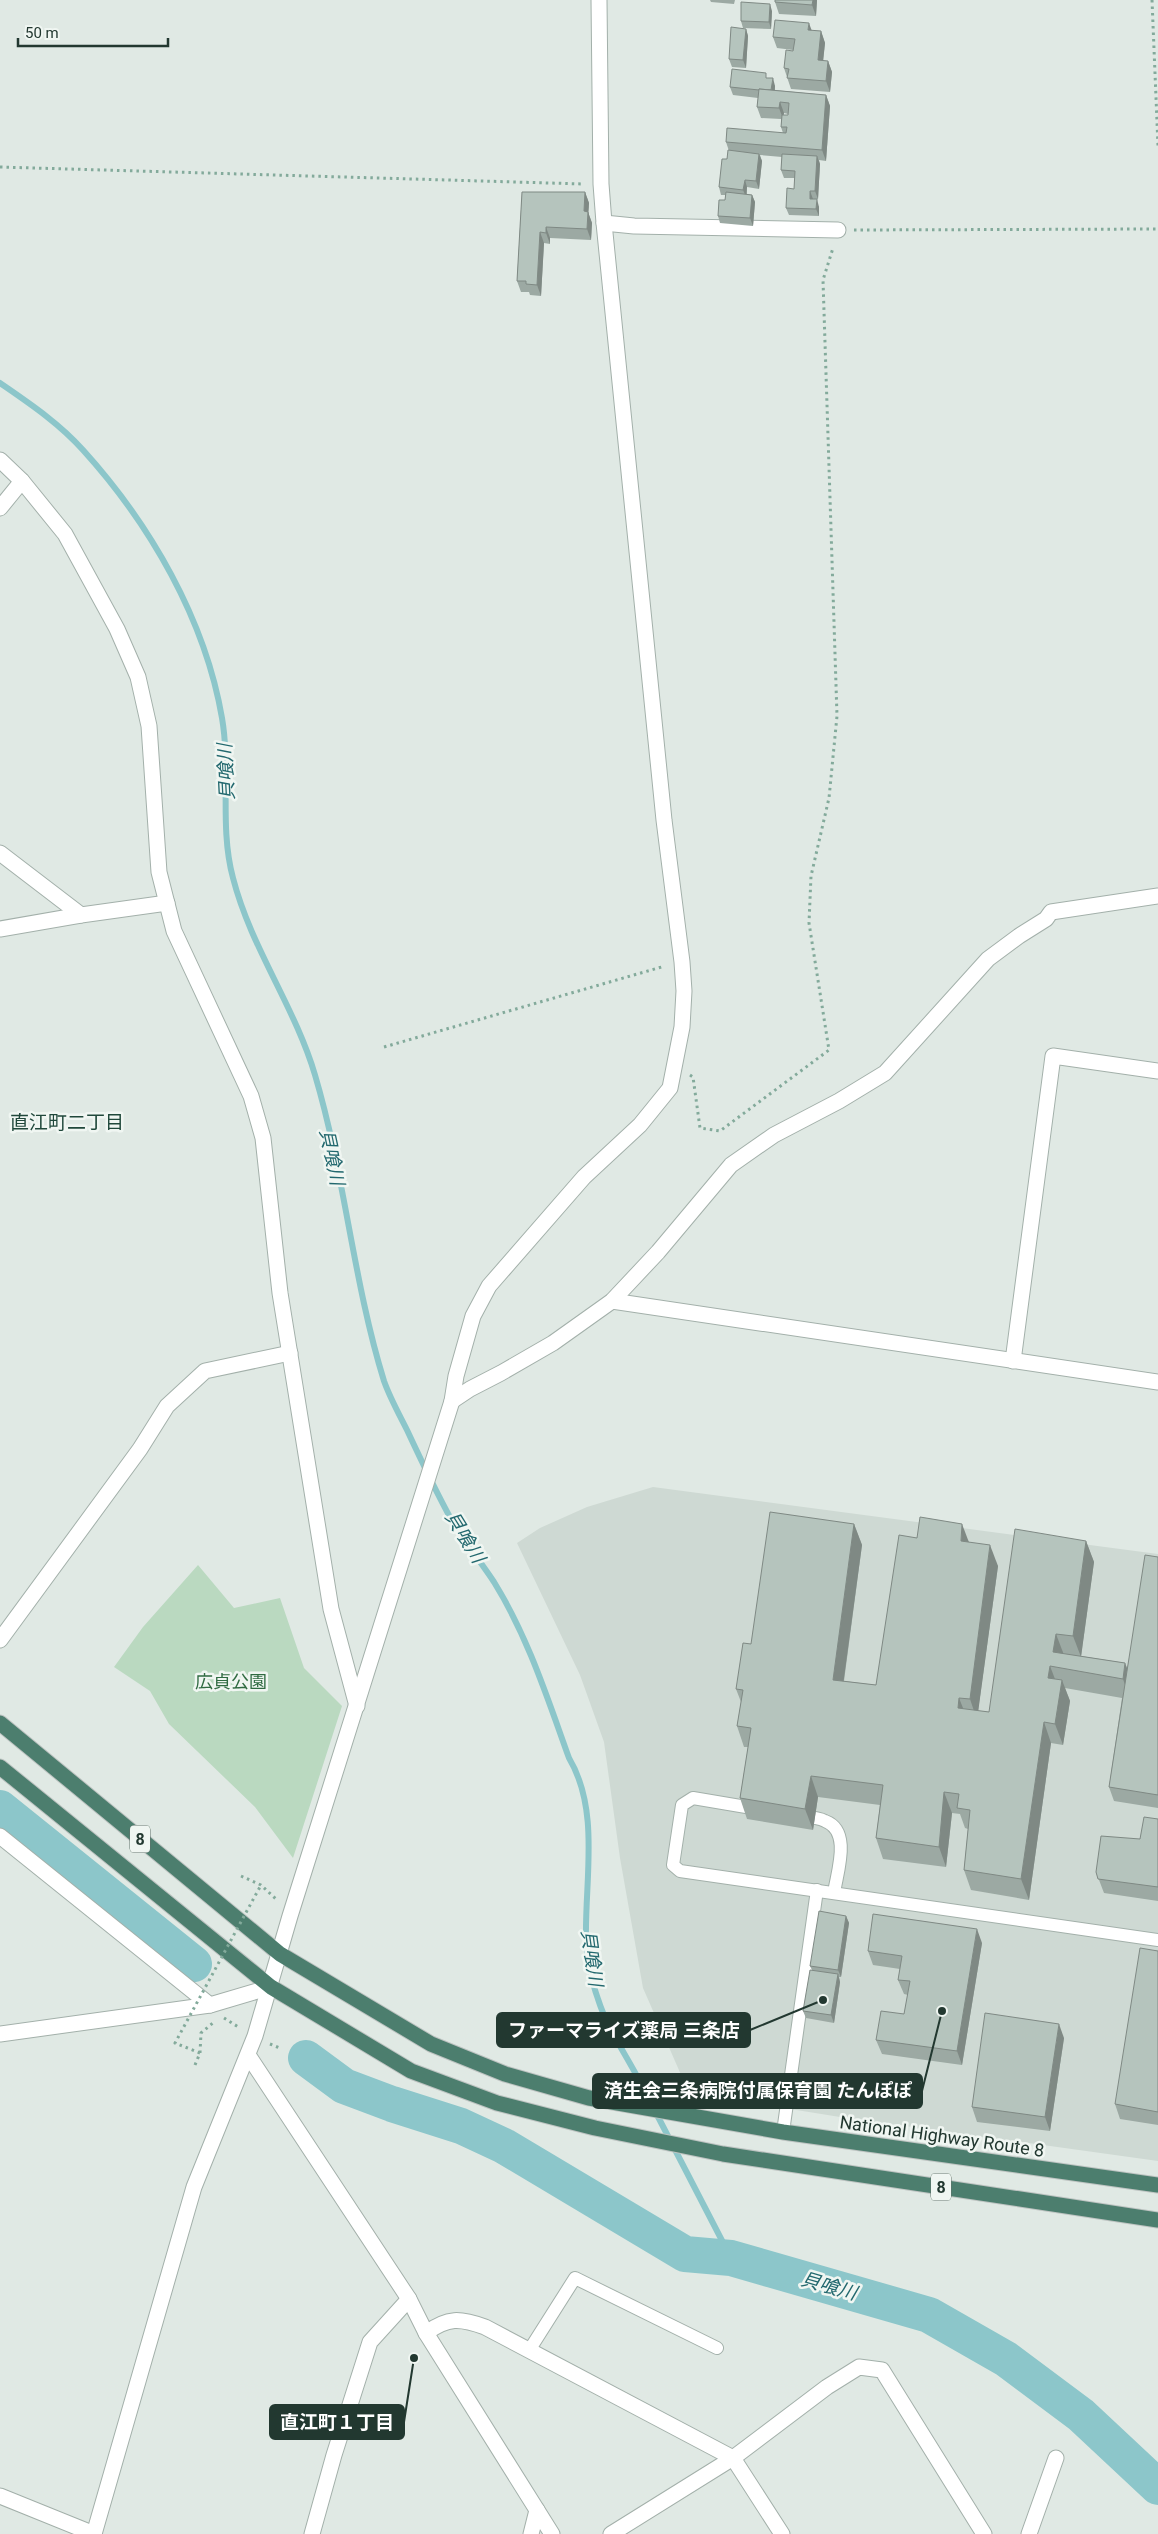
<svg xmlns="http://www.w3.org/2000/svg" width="1158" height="2534" font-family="Roboto,'Noto Sans JP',sans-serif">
<rect width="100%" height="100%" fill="#e0e9e4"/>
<!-- built -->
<path fill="#ced9d3" d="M653,1487L1158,1554V2161L840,2117L689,2093L643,1988L620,1858L604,1742L580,1675L517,1543L540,1528L587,1507Z"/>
<!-- green -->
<path fill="#bad9c0" d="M198,1565L234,1608L280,1598L304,1668L342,1706L293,1858L255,1807L169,1724L150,1691L114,1667L143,1627Z"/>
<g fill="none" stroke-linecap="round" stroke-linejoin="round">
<!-- stream -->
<path stroke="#8cc6ca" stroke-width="6" d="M0,383C29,403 59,423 83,450C150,524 205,619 222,718C231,770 219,827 233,878C251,948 295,1007 315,1075C345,1176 353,1281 384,1381C390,1398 399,1414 407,1430C421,1460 435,1490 451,1519C464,1541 480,1561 494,1582C528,1637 547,1697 569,1758C600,1810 585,1879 586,1936C586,1953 592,1983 598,1999C607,2028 625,2053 639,2080C670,2139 700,2199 731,2258"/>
<!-- river -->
<g stroke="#8cc6ca" stroke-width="36">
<path d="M0,1808L194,1964"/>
<path d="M306,2058L344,2086L392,2104L461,2126L504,2146L685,2254L731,2258L929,2315L1006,2359L1081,2415L1158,2487"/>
</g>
<!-- service casing -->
<g stroke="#a3b0aa" stroke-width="14">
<g id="service">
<path d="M758,1809L693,1798L682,1805L673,1865L680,1871L1158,1940"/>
<path d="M798,1816C806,1817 817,1817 825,1821C852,1831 837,1872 834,1893"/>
<path d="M783,2132L817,1890"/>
<path d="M530,2349L575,2278L717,2348"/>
</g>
</g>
<!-- minor casing -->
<g stroke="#a3b0aa" stroke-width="17">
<g id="minor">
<path d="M604,223L634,226L838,230"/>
<path d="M0,460L22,481L65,534L117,629L138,677L149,726L159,872L174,931L251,1096L263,1138L280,1293L331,1609L357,1706"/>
<path d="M0,508L22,481"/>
<path d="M0,853L81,915"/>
<path d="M0,929L81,915L167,903"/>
<path d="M612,1301L1158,1382"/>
<path d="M1013,1361L1053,1056L1158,1071"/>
<path d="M0,1640L140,1449L167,1406L205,1371L290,1353"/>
<path d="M0,1836L210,2005"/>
<path d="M0,2034L210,2005L271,1987"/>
<path d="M426,2333C448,2317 460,2318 485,2327L733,2458L782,2534"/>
<path d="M312,2534L334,2455L370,2342L409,2299"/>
<path d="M531,2534L537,2510"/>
<path d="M611,2534L733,2458L827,2387L859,2367L882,2370L984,2534"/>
<path d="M1029,2534L1056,2458"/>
</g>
</g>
<!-- tertiary casing -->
<g stroke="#a3b0aa" stroke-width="17">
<g id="tertiary">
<path d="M452,1401L470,1389L501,1373L553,1343L612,1301L658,1252L731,1165L774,1135L839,1101L885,1073L988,959L1019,936L1046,919L1051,912L1158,896"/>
<path d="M248,2055L409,2299L426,2333L552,2534"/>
<path d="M0,2496L94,2534"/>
<path d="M94,2534L194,2187L255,2036L290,1916L452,1401L456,1376L473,1316L489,1286L584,1177L640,1125L670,1088L682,1027L684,991L682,962L664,820L604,223L601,184L599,0"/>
</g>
</g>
<!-- trunk casing -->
<g stroke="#bdc3c1" stroke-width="17">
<g id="trunk">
<path d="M0,1723L280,1954L431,2044L505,2074L589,2098L783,2132L1158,2185"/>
<path d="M0,1767L271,1987L411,2071L497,2103L595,2128L723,2154L1158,2220"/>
</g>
</g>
<!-- path -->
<g stroke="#83aa9b" stroke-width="3" stroke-dasharray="2.5 4" stroke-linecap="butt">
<path d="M1152,0L1158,146"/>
<path d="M0,167L584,184"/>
<path d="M854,230L1158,229"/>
<path d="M384,1047L665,966"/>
<path d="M690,1075L693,1077L700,1128L720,1131L829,1050L809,923L811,876L829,798L837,716L823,280L833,248"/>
<path d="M241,1876L261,1885L277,1900"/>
<path d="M224,2018L240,2028"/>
<path d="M270,2044L282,2049"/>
<path d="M195,2065L200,2053L201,2033L214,2022"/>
</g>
<!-- service -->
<use href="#service" stroke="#fff" stroke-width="12"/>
<!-- minor -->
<use href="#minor" stroke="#fff" stroke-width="15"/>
<!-- tertiary -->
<use href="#tertiary" stroke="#fff" stroke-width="15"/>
<!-- trunk -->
<use href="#trunk" stroke="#4c7e6e" stroke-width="15"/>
<!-- path-bridge -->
<path stroke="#83aa9b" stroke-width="3" stroke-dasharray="2.5 4" stroke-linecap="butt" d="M200,2053L175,2043L261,1885"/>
</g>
<!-- wall -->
<g fill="#9ca9a3" fill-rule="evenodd">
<path d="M710,0H735L734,4L711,2Z"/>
<path d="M817,0L816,16L779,14L775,2Z"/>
<path d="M772,11L771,29L743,28L741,21Z"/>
<path d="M746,29L748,36L746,68L732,67L729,59Z"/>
<path d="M811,31H821L825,43L823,61H828L832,72L830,92L791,89L784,68L793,50L777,48L773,37Z"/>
<path d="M768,78L775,86V90L826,95L830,106L826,161L819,160L820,164L818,199H813L819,207V216L789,215L786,208L794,189L795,178H784L781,170L782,157L760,155L762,161L759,189L747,187V194L752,195L755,202L753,226L720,223L718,216L725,200V195H721L719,187L729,151L726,142L783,133L781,127V119L761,118L757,107L758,98L733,95L730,87ZM784,113L788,114V115H783Z"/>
<path d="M522,192H585L589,203L588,212L592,223L591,240L550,238V244L544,243L541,296L530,295L529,292H521L517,281Z"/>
<path d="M854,1524L862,1545L844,1681L876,1685L917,1538L969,1542L998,1566L978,1711L989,1712L1086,1541L1094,1562L1081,1656L1125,1663L1127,1668L1158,1557V1808L1114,1801L1109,1787L1122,1698L1065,1688L1070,1701L1063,1745L1051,1743L1029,1900L971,1890L964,1870L968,1829L965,1828L960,1814L952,1813L946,1867L883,1859L876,1838L880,1805L818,1797L813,1830L747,1819L740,1798L748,1747H744L737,1726L741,1702L736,1689L751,1644Z"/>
<path d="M1158,1819V1901L1104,1893L1096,1872L1140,1839Z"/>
<path d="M846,1916L849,1923L841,1977H839L840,1982L834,2023L806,2018L803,2011L812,1970L810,1966Z"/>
<path d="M982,1943L962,2065L882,2054L876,2040L904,2014L908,1995L904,1994L898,1980L900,1969L873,1965L868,1951Z"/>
<path d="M1158,1951V2125L1120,2119L1115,2104Z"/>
<path d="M1064,2038L1050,2131L977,2122L972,2107Z"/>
</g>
<!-- shaded-wall -->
<g fill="#7f8984">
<path d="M813,0H817L816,16L812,5Z"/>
<path d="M770,4L772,11L771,29L769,22Z"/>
<path d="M809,23L813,34L808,30Z"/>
<path d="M746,29L748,36L746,68L743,60Z"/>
<path d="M821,31L825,43L822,71L818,60Z"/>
<path d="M828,61L832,72L830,92L826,81Z"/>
<path d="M773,78L775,86L774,99L771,92Z"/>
<path d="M826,95L830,106L826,161L822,150Z"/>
<path d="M780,102L784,113L783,119L779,108Z"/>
<path d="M759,154L762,161L759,189L756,181Z"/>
<path d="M817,156L820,164L818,199L815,191Z"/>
<path d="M745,180L747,187L746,197L743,190Z"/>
<path d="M810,191L813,199L812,207L810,199Z"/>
<path d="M585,192L589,203L588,222L584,211Z"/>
<path d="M752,195L755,202L753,226L750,218Z"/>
<path d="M817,199L819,207V216L816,209Z"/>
<path d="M588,212L592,223L591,240L587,229Z"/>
<path d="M546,227L550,238V244L546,233Z"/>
<path d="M540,232L544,243L541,296L537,285Z"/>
<path d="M854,1524L862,1545L841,1700L833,1680Z"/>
<path d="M962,1524L970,1545L961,1541Z"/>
<path d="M1086,1541L1094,1562L1081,1657L1073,1636Z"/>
<path d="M990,1545L998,1566L977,1720L970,1699Z"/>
<path d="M1056,1634L1064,1655L1053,1652Z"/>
<path d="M1125,1663L1133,1684L1130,1700L1123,1679Z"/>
<path d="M1050,1666L1058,1687L1048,1678Z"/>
<path d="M1062,1680L1070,1701L1063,1745L1055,1724Z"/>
<path d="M959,1698L967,1718L958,1708Z"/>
<path d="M1044,1722L1051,1743L1029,1900L1021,1879Z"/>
<path d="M811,1776L818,1797L813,1830L805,1809Z"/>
<path d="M944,1792L952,1813L946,1867L939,1847Z"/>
<path d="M846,1916L849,1923L841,1977L838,1970Z"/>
<path d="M977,1929L982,1943L962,2065L957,2051Z"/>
<path d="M838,1974L840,1982L834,2023L831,2015Z"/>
<path d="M1059,2024L1064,2038L1050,2131L1045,2117Z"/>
</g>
<!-- building -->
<g fill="#b5c4bd" stroke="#7f8984">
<path d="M775,0H813L812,5L775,2Z"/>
<path d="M741,2L770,4L769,22L741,21Z"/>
<path d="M775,20L809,23L808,30L821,31L818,60L828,61L826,81L787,78L789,69L784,68L786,50L793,51L795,39L773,37Z"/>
<path d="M731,27L746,29L743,60L729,59Z"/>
<path d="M732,69L766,73V78H773L771,90L759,89V90L730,87Z"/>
<path d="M759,89L826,95L822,150L726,142L727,128L786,133L787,127H781L782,115H788L789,103L780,102L779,108L757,107Z"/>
<path d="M728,150L759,154L756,181L745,180L743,190L719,187L722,159H727Z"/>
<path d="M782,154L817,156L815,191H810V199H817L816,209L786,208L787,188L794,189L795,171L781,170Z"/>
<path d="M522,192H585L584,211L588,212L587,229L546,227V233L540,232L537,285L526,284V281H517Z"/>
<path d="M726,192L752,195L750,218L718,216L719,200H725Z"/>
<path d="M770,1512L854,1524L833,1680L876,1685L899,1535L917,1538L920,1517L962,1524L961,1541L990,1545L970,1699L959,1698L958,1708L989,1712L1015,1529L1086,1541L1073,1636L1056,1634L1053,1652L1125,1663L1123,1679L1050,1666L1048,1678L1062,1680L1055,1724L1044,1722L1021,1879L964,1870L970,1810L957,1808L959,1794L944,1792L939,1847L876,1838L883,1785L811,1776L805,1809L740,1798L751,1728L737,1726L743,1690L736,1689L743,1643L751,1644Z"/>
<path d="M1145,1555L1158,1557V1795L1109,1787Z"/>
<path d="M1144,1817L1158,1819V1887L1098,1879L1096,1872L1101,1836L1140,1839Z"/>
<path d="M819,1911L846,1916L838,1970L810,1966Z"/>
<path d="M873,1914L977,1929L957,2051L876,2040L881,2011L904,2014L910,1981L898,1980L902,1956L868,1951Z"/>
<path d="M1140,1948L1158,1951V2112L1115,2104Z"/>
<path d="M810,1970L838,1974L831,2015L803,2011Z"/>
<path d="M985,2013L1059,2024L1045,2117L972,2107Z"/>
</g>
<g text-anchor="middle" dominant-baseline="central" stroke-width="5" stroke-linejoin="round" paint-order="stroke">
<!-- shield labels -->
<g fill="#f0f6f2" stroke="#60716a" stroke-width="1">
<rect x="130" y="1825.5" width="20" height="27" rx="4"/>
<rect x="931" y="2173.5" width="20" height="27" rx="4"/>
</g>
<g font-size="16" font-weight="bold" fill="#223830">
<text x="140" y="1839">8</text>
<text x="941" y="2187">8</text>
</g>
<!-- park labels -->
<g font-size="18" fill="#306b42" stroke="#f0f6f2">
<text x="231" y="1681">広貞公園</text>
</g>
<!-- street labels -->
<g font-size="18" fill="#223830" stroke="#f0f6f2">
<text transform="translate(942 2136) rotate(8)">National Highway Route 8</text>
</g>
<!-- water labels -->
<g font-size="19" font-style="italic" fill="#22686e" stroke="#f0f6f2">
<text transform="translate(226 772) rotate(-93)">貝喰川</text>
<text transform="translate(332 1157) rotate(78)">貝喰川</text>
<text transform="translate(465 1537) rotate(58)">貝喰川</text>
<text transform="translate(592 1958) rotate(82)">貝喰川</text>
<text transform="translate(829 2286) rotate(16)">貝喰川</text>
</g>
<!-- neighbourhood labels -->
<g font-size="19" fill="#20483b" stroke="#f0f6f2">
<text x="67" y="1122">直江町二丁目</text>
</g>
</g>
<!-- callouts -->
<path fill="none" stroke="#223830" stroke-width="2" d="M823 2000L750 2030M942 2011L922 2091M414 2358L404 2422"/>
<g fill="#223830" stroke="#f0f6f2" stroke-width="2">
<circle cx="823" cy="2000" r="5"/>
<circle cx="942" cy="2011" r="5"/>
<circle cx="414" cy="2358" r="5"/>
</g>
<g fill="#223830" stroke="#223830" stroke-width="2">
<rect x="497" y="2013" width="253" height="34" rx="5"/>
<rect x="593" y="2074" width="329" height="34" rx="5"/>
<rect x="270" y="2405" width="134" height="34" rx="5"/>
</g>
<g font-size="19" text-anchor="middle" font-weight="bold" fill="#fff">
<text x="624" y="2037">ファーマライズ薬局 三条店</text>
<text x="758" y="2097">済生会三条病院付属保育園 たんぽぽ</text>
<text x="337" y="2429">直江町１丁目</text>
</g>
<!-- scale -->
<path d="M18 38v8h150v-8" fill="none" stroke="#223830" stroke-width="2.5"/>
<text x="25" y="38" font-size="15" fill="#223830" stroke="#f0f6f2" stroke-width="4" paint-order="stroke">50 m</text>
</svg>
